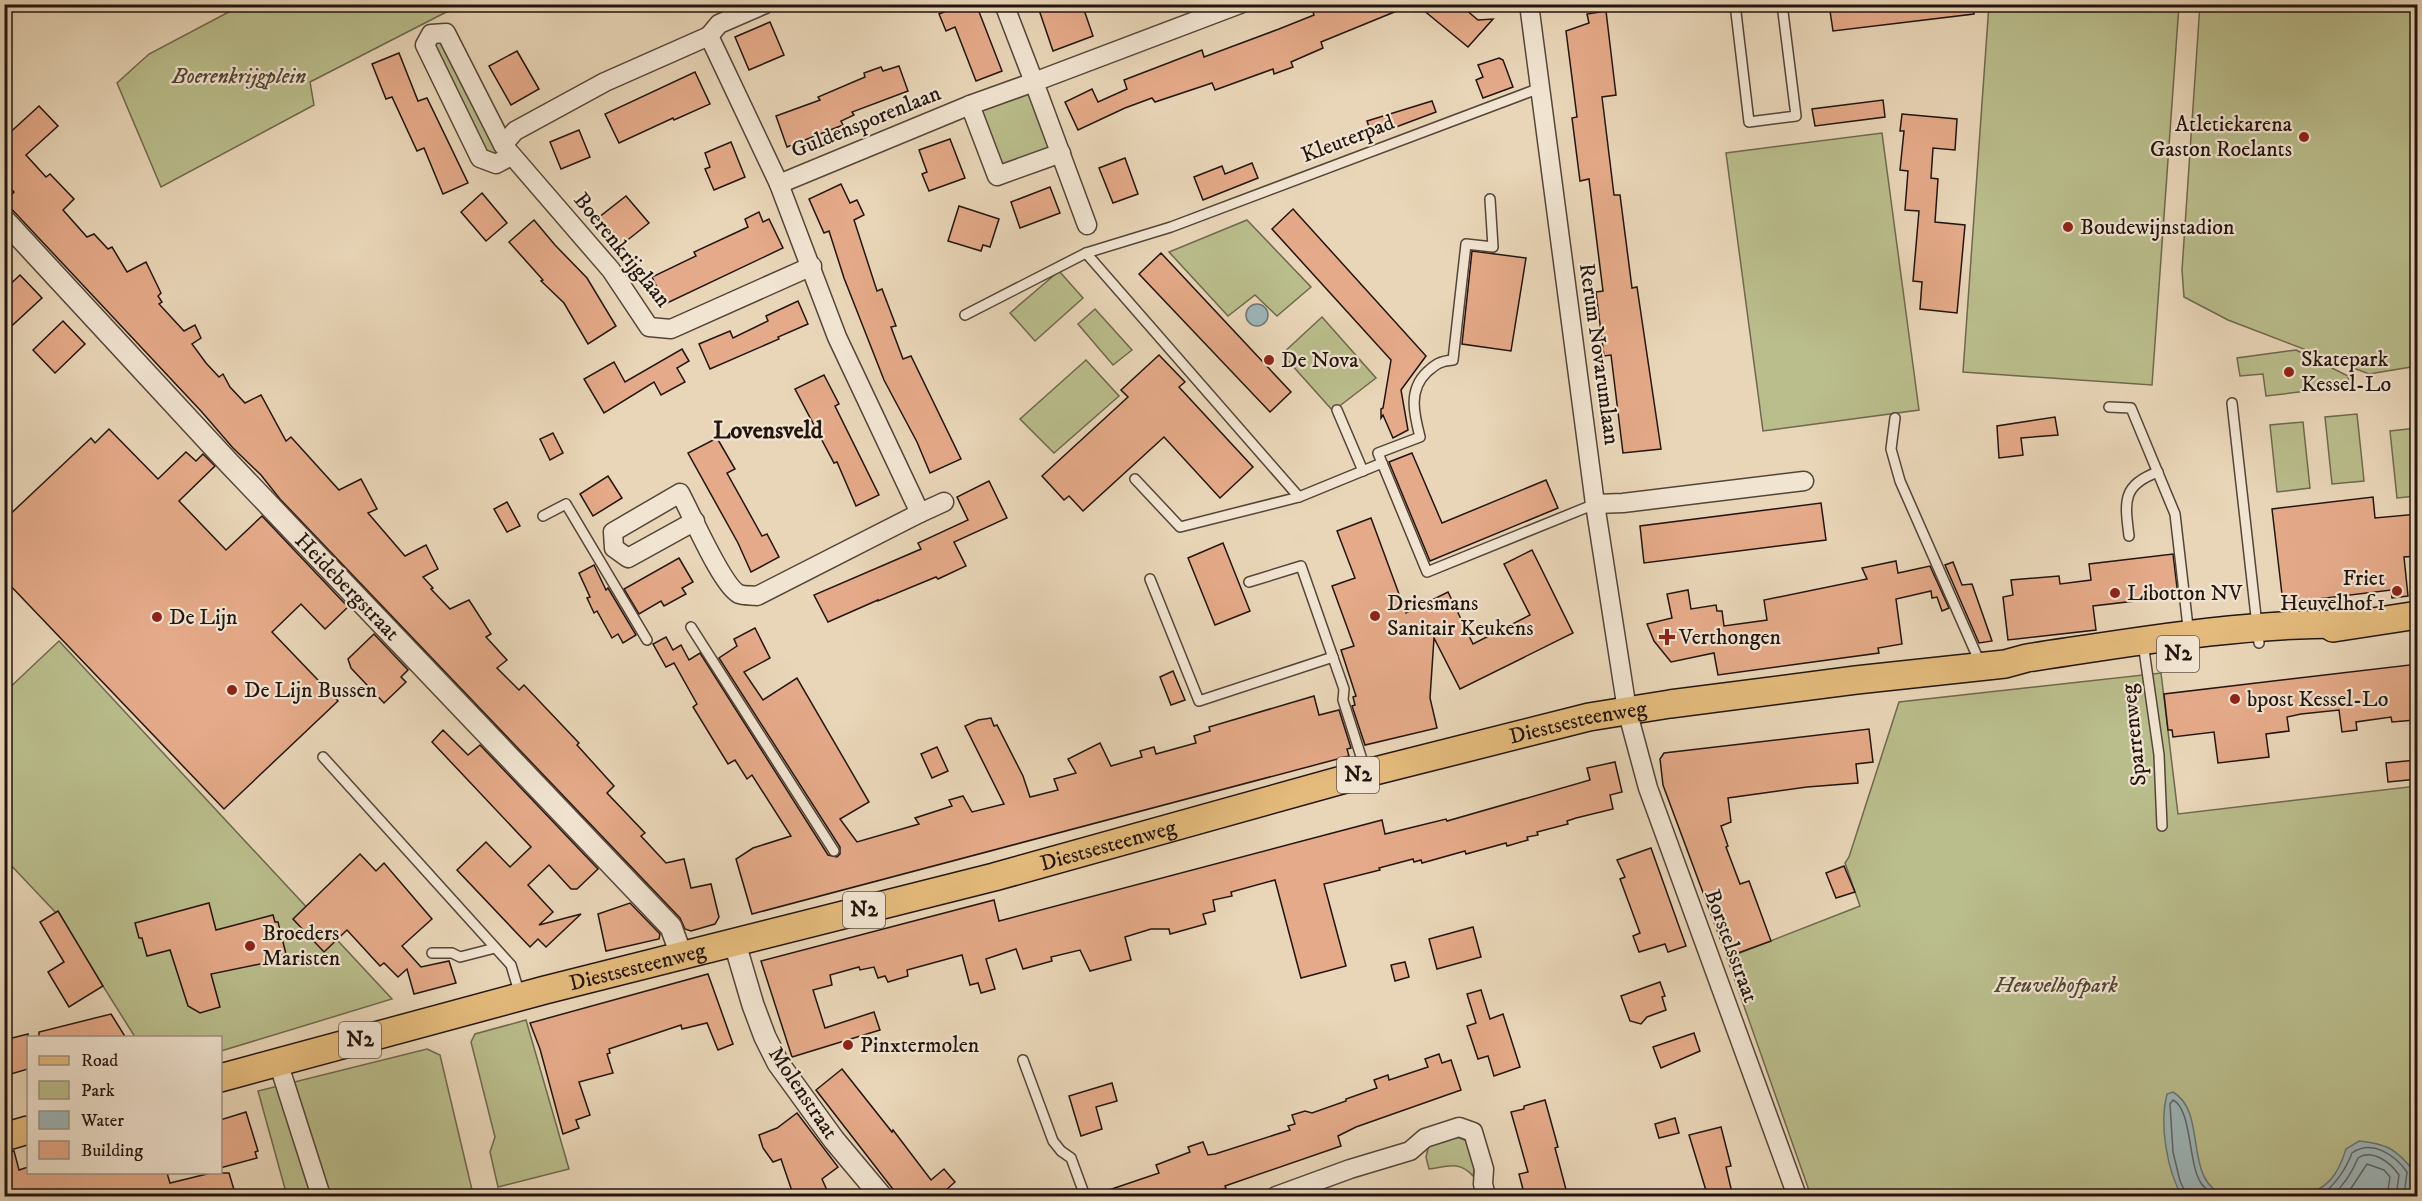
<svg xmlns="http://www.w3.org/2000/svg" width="2422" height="1201" font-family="'IM FELL DW Pica',serif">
<rect width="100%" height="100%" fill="#e9d6b8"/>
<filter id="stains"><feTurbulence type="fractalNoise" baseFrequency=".00333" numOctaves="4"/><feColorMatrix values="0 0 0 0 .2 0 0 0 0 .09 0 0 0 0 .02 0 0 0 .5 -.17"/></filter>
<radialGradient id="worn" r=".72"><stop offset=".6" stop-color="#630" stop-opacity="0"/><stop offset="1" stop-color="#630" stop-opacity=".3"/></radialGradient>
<!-- green -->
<g fill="#babd8c" stroke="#6e694e" stroke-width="1.5">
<path d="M1989,4L2179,5L2152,385L1963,372Z"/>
<path d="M2200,4L2417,5V366L2369,374L2228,320L2184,297L2182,270Z"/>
<path d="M242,5V4L460,5L310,82L314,105L161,187L117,83L149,54Z"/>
<path d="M440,38L499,153L490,159L431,45Z"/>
<path d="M1034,82L1061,153L997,176L970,105Z"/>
<path d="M1882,133L1919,410L1763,431L1726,153Z"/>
<path d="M1247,220L1311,287L1277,316L1255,295L1228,316L1169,252Z"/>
<path d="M1059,271L1083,298L1035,341L1010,313Z"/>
<path d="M1095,309L1132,350L1113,365L1078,324Z"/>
<path d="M1322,317L1376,378L1333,411L1282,354Z"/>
<path d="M2296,350L2348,376L2350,386L2266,396L2263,374L2240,376L2237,358Z"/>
<path d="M1086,360L1119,396L1054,453L1020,419Z"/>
<path d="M2357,414L2364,481L2332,484L2325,417Z"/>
<path d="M2303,422L2310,488L2277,492L2270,425Z"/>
<path d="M2417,428V496L2397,498L2390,431Z"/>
<path d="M59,641L392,999L221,1051L220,1038L135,1037L59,916L5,859V692Z"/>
<path d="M2161,673L2178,814L2417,786V1196H1811L1727,958L1860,906L1845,863L1849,857L1899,702Z"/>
<path d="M526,1020L569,1169L498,1187L490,1152L495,1137L471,1042L475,1034Z"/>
<path d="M427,1049L440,1055L473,1194L462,1196H287L258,1091Z"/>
<path d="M1455,1136L1467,1141L1475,1167L1473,1176C1459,1160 1446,1167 1429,1169L1426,1157L1429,1144Z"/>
</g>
<!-- water -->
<g fill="#9db6ba" stroke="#6c7676" stroke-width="1.5">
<circle cx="1257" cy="315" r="11"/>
<path d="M2173,1092C2209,1113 2181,1182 2227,1196H2182C2167,1171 2159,1123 2167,1094Z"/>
<path d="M2359,1141C2387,1144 2396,1149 2413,1170L2412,1192L2408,1196H2301C2328,1189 2338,1175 2346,1149Z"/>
</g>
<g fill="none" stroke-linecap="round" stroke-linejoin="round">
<!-- shore -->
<g stroke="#606664" stroke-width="1.5">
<path d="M2187,1196L2180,1181L2173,1152L2170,1104L2173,1100C2192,1109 2188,1164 2201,1183C2204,1188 2210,1192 2214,1196"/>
<path d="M2321,1196C2336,1183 2345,1171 2352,1153C2372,1139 2395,1155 2407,1172L2404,1196"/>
<path d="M2332,1196C2344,1185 2352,1173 2358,1158C2372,1148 2391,1163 2399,1175L2396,1196"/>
<path d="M2346,1196L2367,1164L2384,1170L2390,1177L2387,1196"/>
</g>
</g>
<!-- building -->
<g fill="#e5aa89" stroke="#22150f" stroke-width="1.5">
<path d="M964,4H976L1002,71L976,81L955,27L946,31L939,14Z"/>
<path d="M1037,4H1082L1093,36L1053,51Z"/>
<path d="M1323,4L1409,6L1321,42L1323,48L1291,62L1293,67L1274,74L1273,69L1215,90L1212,83L1155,102L1152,98L1125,108L1078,130L1065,102L1092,89L1098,102L1127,89L1124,80L1202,50L1204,57L1279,29L1314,15L1312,9Z"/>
<path d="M1416,4H1459L1478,20L1493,19L1468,47Z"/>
<path d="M1829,4H1974V14L1833,31Z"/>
<path d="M1606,11L1616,95L1602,97L1614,195H1620L1632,288L1637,287L1661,449L1623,453L1611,355L1604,356L1596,292L1603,291L1589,179L1580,181L1572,118L1577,117L1566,31L1589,23L1587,14Z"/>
<path d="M770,22L784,55L749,70L735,37Z"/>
<path d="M517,51L539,89L511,105L489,66Z"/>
<path d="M399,53L418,101L427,98L468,183L443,194L424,148L417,151L392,97L386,99L372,64Z"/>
<path d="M1499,58L1503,60L1513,87L1483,98L1476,80L1483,77L1478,65Z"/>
<path d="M899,66L908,91L852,112L854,115L841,121L843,125L787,147L776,116L820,100L818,97L865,77L864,73L881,67L883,71Z"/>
<path d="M695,72L710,104L674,120L673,118L619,143L605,114Z"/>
<path d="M1883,100L1885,117L1815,126L1812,109Z"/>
<path d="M1432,101L1436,112L1372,136L1367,121Z"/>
<path d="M39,106L58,126L26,155L46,177L50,174L74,199L63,210L87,237L94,234L108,249L112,247L127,272L146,262L161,293L158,296L162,302L159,304L184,331L195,325L201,338L192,344L206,363L219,377L223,374L230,387L245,403L261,395L286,441L291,437L339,490L361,479L377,509L368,513L405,556L426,545L438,569L423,577L433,588L431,589L450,609L469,600L491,634L486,637L507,660L497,668L519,690L524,685L579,743L577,745L614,786L607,793L645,833L641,836L666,863L684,859L691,888L711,884L719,917L715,924L691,931L685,929L680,918L280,499L261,475L233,448L201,411L5,202L14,192L4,182V138Z"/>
<path d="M1902,114L1957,119L1955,150L1933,148L1931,178L1938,179L1935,222L1965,225L1957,313L1920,309L1922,282L1913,281L1919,211L1905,210L1908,171L1900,170L1904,131H1900Z"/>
<path d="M579,130L590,157L561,169L550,142Z"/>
<path d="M950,139L965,178L929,191L922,174L927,172L919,150Z"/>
<path d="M731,142L745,177L714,190L705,169L710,167L705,153Z"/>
<path d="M1125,158L1138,194L1113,203L1099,168Z"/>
<path d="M1252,163L1258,178L1203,200L1194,177L1222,166L1225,174Z"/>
<path d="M841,184L850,203L857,200L864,215L854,220L877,291L882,289L896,326L891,327L903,359L911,356L961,459L930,473L917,442L884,380L844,278L829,231L824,233L809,199Z"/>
<path d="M1050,187L1060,213L1020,228L1011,202Z"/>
<path d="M482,193L507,223L486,241L461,212Z"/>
<path d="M626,196L649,223L620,246L598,218Z"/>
<path d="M959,206L999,219L990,247L983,245L981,251L948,241Z"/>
<path d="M1293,209L1426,356L1401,390L1408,430L1393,438L1383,415L1381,418V409L1383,408L1391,360L1272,229Z"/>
<path d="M759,212L763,222L769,219L783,248L665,304L652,277L696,256L694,252L748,227L745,219Z"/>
<path d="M534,220L555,245L587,278L616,326L588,344L564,303L541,281L543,280L509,242Z"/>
<path d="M1472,251L1526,258L1511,351L1462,344Z"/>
<path d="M1161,253L1291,392L1270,412L1139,274Z"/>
<path d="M20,275L42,298L4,333V290Z"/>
<path d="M798,301L808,324L778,337L779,339L710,369L699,344L730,331L733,338L768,321L766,316Z"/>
<path d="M63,321L85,344L55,373L33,350Z"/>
<path d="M682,349L689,361L677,368L685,382L661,395L654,382L604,413L584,379L614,362L625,382Z"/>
<path d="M1159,355L1185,382L1179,387L1253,467L1220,498L1164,437L1083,511L1069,496L1064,500L1042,476L1128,397L1121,390Z"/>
<path d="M824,375L839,404L835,406L879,495L856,506L837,462L834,463L795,389Z"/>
<path d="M2055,417L2058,435L2021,438L2023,455L1999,458L1997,426Z"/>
<path d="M109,429L158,479L186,452L196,461L203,454L215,466L179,501L226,550L262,516L348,607L325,629L301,604L272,632L338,701L224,809L4,579V520L91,438L95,443Z"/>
<path d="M553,433L563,453L550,460L540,439Z"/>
<path d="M717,438L735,469L727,473L762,536L767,534L779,557L751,572L738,543L688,453Z"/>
<path d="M1412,453L1442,523L1546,480L1558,508L1430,561L1389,462Z"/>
<path d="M608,476L622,498L593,516L580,494Z"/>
<path d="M989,481L1007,518L954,542L966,566L938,579L936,577L878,601V600L828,622L814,595L921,549L918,543L968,520L957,497Z"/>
<path d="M2373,497L2375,518L2418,514V556L2404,557L2408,596L2392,598L2391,590L2283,603L2272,509Z"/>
<path d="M507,502L520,526L507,532L494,509Z"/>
<path d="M1821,503L1826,540L1644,563L1640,526Z"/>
<path d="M1371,518L1406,613L1448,592L1473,644L1530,615L1504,564L1532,550L1573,633L1460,689L1434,638L1430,698L1437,728L1365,745L1352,706L1355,705L1353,697L1356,696L1341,650L1354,646L1332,586L1355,578L1337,531Z"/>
<path d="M1223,543L1250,611L1215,625L1188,558Z"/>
<path d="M2173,554L2178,596L2093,606L2096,630L2008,640L2003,597L2013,595L2011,580L2059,576L2060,584L2091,580L2089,564Z"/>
<path d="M679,558L693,582L682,588L686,594L664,606L661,601L639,614L624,589Z"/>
<path d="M1896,561L1898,573L1930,566L1949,608L1942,611L1937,597L1932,598L1931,591L1896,599L1902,644L1878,648L1879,653L1718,675L1714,653L1671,662L1654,641L1647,624L1672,618L1667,594L1688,590L1691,609L1716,605L1717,611H1722L1724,626L1767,620L1764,600L1867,579L1862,568Z"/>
<path d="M1953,562L1962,585L1972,584L1992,641L1979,643L1945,565Z"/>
<path d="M594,565L606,590L608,588L636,635L623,643L618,634L612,638L597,611L594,613L587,598L590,597L579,573Z"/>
<path d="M755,628L770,658L744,672L763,700L797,678L869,802L840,819L857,842L919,824L915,818L952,806L949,800L963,796L972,812L1004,804L965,726L978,720L991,718L994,726L997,725L1023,776L1030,797L1058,790L1054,779L1076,773L1068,759L1100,743L1111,766L1142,757L1140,751L1154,747L1156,754L1196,743L1194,736L1210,731L1209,727L1314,696L1319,715L1339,710L1351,748L1347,749L1349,756L752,914L736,859L753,848L791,836L752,775L747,779L735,760L728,764L693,707L697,704L674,663L666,667L653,644L666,637L673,650L681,645L689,660L700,653L828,855L837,857L840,854V847L719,658L737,646L734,639Z"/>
<path d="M374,634L408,670L401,677L406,682L384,703L351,668L348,659Z"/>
<path d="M2418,664V702H2414L2415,720L2392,722L2391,717L2356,722L2357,730L2342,732L2339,710L2301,714L2287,717L2289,731L2266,734L2269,757L2218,763L2214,732L2173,737L2172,730H2168L2164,694Z"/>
<path d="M1173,671L1185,700L1171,705L1160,677Z"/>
<path d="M1869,729L1873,762L1856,764L1858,783L1807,787L1728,798L1731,822L1721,826L1728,846L1726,847L1740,884L1749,881L1771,941L1727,957L1663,785L1660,759L1664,753Z"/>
<path d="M443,730L468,755L480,745L598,869L577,889H571L549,865L528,885L553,912L539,925L581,914L546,947L538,939L530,947L457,870L486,842L510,867L531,847L432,742Z"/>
<path d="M937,747L948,771L932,778L921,754Z"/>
<path d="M2416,760L2418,779L2388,782L2386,763Z"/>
<path d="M1615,762L1622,792L1610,795L1613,809L1576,818L1567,821L1568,824L1537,832L1538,835L1527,837L1528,840L1507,846L1506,843L1466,854L1465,851L1422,863L1421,860L1414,862L1413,859L1379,868L1380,870L1324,884L1346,966L1301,978L1275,880L1231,892L1232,896L1213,900L1215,911L1203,914L1206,924L1170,934L1169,929H1151L1125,937L1131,960L1090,971L1080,950L1051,957L1052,961L1023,969L1016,949L986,959L995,989L981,993L978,983L970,985L962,955L907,970L908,976L888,982L885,976L878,978L874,967L860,970L859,967L830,975L832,985L813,990L825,1028L874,1012L880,1030L792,1057L761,961L994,900L999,921L1382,820L1385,834L1446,819L1447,821L1590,780L1587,768Z"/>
<path d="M1651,848L1686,946L1668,952L1665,944L1639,952L1633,936L1640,933L1620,879L1625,877L1617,860Z"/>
<path d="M360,854L376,871L384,863L432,919L402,946L421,967L449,961L456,983L414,994L407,969L398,977L384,963L380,966L347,930L324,952L293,919Z"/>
<path d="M1844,866L1855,892L1836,898L1826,873Z"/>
<path d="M209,903L216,930L273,915L275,922H278L286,954L269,959L270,962L211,974L220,1007L200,1013L188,1006L170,950L147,956L142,938H139L135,923Z"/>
<path d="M630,903L660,934L659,939L606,951L598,914Z"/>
<path d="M58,911L103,986L69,1007L48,972L64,962L40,922Z"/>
<path d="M1473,927L1481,957L1437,969L1429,939Z"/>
<path d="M1405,962L1409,977L1395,981L1391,965Z"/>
<path d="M708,974L733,1044L718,1050L707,1023L682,1029L681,1025L609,1049L610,1053L607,1054L613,1073L579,1082L590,1115L576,1120L579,1128L563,1134L540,1049L530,1023Z"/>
<path d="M1660,982L1665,996L1662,997L1666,1010L1647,1017L1641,1024L1630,1021L1621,996Z"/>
<path d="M1481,990L1490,1019L1503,1014L1520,1067L1494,1076L1488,1056L1478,1059L1467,1026L1476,1023L1467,994Z"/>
<path d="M111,1014L126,1038H39V1032Z"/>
<path d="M1694,1033L1700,1051L1661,1068L1653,1047Z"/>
<path d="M28,1034V1069L4,1076V1040Z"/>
<path d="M1439,1054L1442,1063L1451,1060L1461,1090L1356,1127L1338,1136L1341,1146L1225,1186L1226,1188L1201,1197H1098L1097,1194L1159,1173L1156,1165L1190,1152L1188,1147L1203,1142L1208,1155L1215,1154L1290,1130L1288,1126L1295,1124L1292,1115L1305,1111L1312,1113L1346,1101V1099L1377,1088L1374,1080L1388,1075L1389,1080L1428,1067L1425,1059Z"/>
<path d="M842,1069L892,1132L893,1130L931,1180L944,1169L955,1182L946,1190L952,1197H899L816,1090Z"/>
<path d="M1112,1083L1117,1101L1096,1107L1102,1129L1081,1136L1069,1096Z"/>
<path d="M1545,1100L1558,1147L1555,1148L1568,1197H1525L1519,1174L1528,1172L1511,1112L1524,1109V1106Z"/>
<path d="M246,1112L258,1151L255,1152L257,1158L220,1168V1120Z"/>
<path d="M797,1113L838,1167L822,1179L830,1197H794L781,1159L773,1162L763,1148L759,1135L777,1128Z"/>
<path d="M1675,1118L1679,1133L1659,1138L1655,1124Z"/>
<path d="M1721,1127L1731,1166L1726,1167L1733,1197H1708L1689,1135Z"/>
<path d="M14,1151L19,1170L28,1167V1173H167L170,1183L211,1173H229L235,1193L222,1197H137V1191L141,1190L106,1197H68L67,1192L56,1197H4V1152Z"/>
</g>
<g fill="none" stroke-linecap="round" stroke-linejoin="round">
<!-- service casing -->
<g stroke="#544539" stroke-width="12">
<g id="service">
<path d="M1735,4L1749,122L1796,116L1782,4"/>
<path d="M1086,253L1299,497"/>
<path d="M965,315L1086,253L1171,227L1540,88"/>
<path d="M2232,403L2259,643"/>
<path d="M2109,407L2131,408L2175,514L2191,653"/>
<path d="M1337,410L1363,471"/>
<path d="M1895,418L1891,449L1900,481L1981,665"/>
<path d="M1382,463L1378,453L1420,437C1414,414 1408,390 1427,372C1436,364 1440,361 1453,360L1466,244L1493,247L1490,199"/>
<path d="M1135,479L1180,527L1299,497L1382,463L1427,572L1595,504"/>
<path d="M543,516L566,504L647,640"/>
<path d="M2129,536C2125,503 2121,485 2158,472"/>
<path d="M1150,579L1199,701L1333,657"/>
<path d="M1249,582L1301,566L1344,689L1343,700L1366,772"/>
<path d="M691,627L834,851"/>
<path d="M2143,643L2159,755L2162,826"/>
<path d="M323,757L511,965L520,995"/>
<path d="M432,953H452L460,957L495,948"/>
<path d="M1023,1060L1053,1141L1061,1151L1071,1158L1085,1196"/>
</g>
</g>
<!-- minor casing -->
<g stroke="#544539" stroke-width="21">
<g id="minor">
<path d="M1529,4L1595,504L1627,710L1648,788L1797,1196"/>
<path d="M709,36L719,24L765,4"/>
<path d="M970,105L997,176L1061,153"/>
<path d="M503,145L515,131L605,82L709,36L779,184L837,337L920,513L757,596C752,595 744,596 739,594C722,586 691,513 680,493L613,532L614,548L628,558L695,521"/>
<path d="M511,156L496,164L480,158L425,45L431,34L446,33L503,145L611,270L649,327L671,329L812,266"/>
<path d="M779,184L970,105L1034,82L1004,4"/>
<path d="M1087,225L1034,82L1240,4"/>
<path d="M1595,504L1623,503L1804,481"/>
<path d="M920,513L944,502"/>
<path d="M278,1062L321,1196"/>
<path d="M1276,1196L1350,1169L1410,1151L1425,1138L1459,1127L1473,1132L1484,1169L1483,1184L1486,1196"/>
</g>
</g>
<!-- tertiary casing -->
<g stroke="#544539" stroke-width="24">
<g id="tertiary">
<path d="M4,220L227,461L671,927L682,957"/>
<path d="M735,944L753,1005L765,1037L778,1063L834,1140L881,1196"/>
</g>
</g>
<!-- primary casing -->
<g stroke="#22150f" stroke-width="30">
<g id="primary">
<path d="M2333,628L2418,615"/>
<path id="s1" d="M220,1078L545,990L994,877L1367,773L1589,717L1670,704L1856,680L2005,664L2027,658C2134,642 2240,623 2348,624"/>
<path d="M4,1137L28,1130"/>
</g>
</g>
<!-- service -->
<use href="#service" stroke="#f1e4d1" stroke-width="9"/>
<!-- minor -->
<use href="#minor" stroke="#f1e4d1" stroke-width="18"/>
<!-- tertiary -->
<use href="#tertiary" stroke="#f1e4d1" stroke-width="21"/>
<!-- primary -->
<use href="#primary" stroke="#e4bb7c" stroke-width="27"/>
</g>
<!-- markers -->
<g fill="#8f2418" stroke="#f1e4d1" stroke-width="2">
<circle cx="2304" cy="137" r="6"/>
<circle cx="2068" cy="227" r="6"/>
<circle cx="1269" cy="360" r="6"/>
<circle cx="2289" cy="372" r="6"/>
<circle cx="2397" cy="591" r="6"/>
<circle cx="2115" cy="593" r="6"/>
<circle cx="1375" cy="616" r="6"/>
<circle cx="157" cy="617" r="6"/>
<path d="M1664 628h6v6h6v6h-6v6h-6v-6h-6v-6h6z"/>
<circle cx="232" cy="690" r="6"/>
<circle cx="2235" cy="699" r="6"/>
<circle cx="250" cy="946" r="6"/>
<circle cx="848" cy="1045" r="6"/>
</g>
<g text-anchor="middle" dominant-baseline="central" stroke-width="4.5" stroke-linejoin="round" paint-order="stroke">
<!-- shield labels -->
<g fill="#f1e4d1" stroke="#605349" stroke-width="1.5">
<rect x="2157" y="636" width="42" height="36" rx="4.5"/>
<rect x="1337" y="757" width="42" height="36" rx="4.5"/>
<rect x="843" y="892" width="42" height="36" rx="4.5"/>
<rect x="339" y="1022" width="42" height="36" rx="4.5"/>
</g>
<g font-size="21" font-weight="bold" fill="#22150f">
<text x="2178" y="654">N2</text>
<text x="1358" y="775">N2</text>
<text x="864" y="910">N2</text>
<text x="360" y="1040">N2</text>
</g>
<!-- park labels -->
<g font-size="22" font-style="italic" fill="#504734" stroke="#f1e4d1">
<text x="239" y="76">Boerenkrijgplein</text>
<text x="2056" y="985">Heuvelhofpark</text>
</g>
<!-- street labels -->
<g font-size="22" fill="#22150f" stroke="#f1e4d1">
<text transform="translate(866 122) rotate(-22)">Guldensporenlaan</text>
<text transform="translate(1348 139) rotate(-21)">Kleuterpad</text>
<text transform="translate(622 250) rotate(51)">Boerenkrijglaan</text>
<text transform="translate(1599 354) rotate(82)">Rerum Novarumlaan</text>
<text transform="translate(347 587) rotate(46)">Heidebergstraat</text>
<text stroke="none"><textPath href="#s1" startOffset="1404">Diestsesteenweg</textPath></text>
<text transform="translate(2134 735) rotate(-96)">Sparrenweg</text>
<text stroke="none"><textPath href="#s1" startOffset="918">Diestsesteenweg</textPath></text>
<text transform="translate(1731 946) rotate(70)">Borstelsstraat</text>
<text stroke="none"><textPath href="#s1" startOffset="432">Diestsesteenweg</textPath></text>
<text transform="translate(803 1093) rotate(56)">Molenstraat</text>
</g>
<!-- poi labels -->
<g font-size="22" fill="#22150f" stroke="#f1e4d1" text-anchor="start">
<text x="2292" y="124" text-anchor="end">Atletiekarena<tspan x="2292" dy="25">Gaston Roelants</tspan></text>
<text x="2080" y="227">Boudewijnstadion</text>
<text x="2301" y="359">Skatepark<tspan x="2301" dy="25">Kessel-Lo</tspan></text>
<text x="1281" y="360">De Nova</text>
<text x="2385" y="578" text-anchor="end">Friet<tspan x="2385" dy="25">Heuvelhof 1</tspan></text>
<text x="2127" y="593">Libotton NV</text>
<text x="1387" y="603">Driesmans<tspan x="1387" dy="25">Sanitair Keukens</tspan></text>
<text x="169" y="617">De Lijn</text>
<text x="1679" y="637">Verthongen</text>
<text x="244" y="690">De Lijn Bussen</text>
<text x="2247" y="699">bpost Kessel-Lo</text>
<text x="262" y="933">Broeders<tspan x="262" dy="25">Maristen</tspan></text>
<text x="860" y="1045">Pinxtermolen</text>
</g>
<!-- neighbourhood labels -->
<g font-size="24" font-weight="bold" fill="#22150f" stroke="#f1e4d1">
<text x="768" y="431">Lovensveld</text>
</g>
</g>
<!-- margin -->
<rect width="2422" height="1201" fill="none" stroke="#e9d6b8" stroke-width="24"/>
<rect x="6" y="6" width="2410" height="1189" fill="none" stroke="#22150f" stroke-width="3"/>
<rect x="12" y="12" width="2398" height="1177" fill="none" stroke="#22150f" stroke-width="1.5"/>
<!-- legend -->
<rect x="27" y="1036" width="195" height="138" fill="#f1e4d1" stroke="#9e9183" stroke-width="1.5"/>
<rect x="39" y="1056" width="30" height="9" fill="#e4bb7c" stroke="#9e9183" stroke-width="1.5"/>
<text x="81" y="1066" font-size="18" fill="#22150f">Road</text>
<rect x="39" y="1081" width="30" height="18" fill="#babd8c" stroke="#9e9183" stroke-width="1.5"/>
<text x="81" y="1096" font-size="18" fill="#22150f">Park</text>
<rect x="39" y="1111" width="30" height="18" fill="#9db6ba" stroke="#9e9183" stroke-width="1.5"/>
<text x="81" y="1126" font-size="18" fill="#22150f">Water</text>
<rect x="39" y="1141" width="30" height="18" fill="#e5aa89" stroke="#9e9183" stroke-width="1.5"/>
<text x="81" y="1156" font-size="18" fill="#22150f">Building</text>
<rect width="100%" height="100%" filter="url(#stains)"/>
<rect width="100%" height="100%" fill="url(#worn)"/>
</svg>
